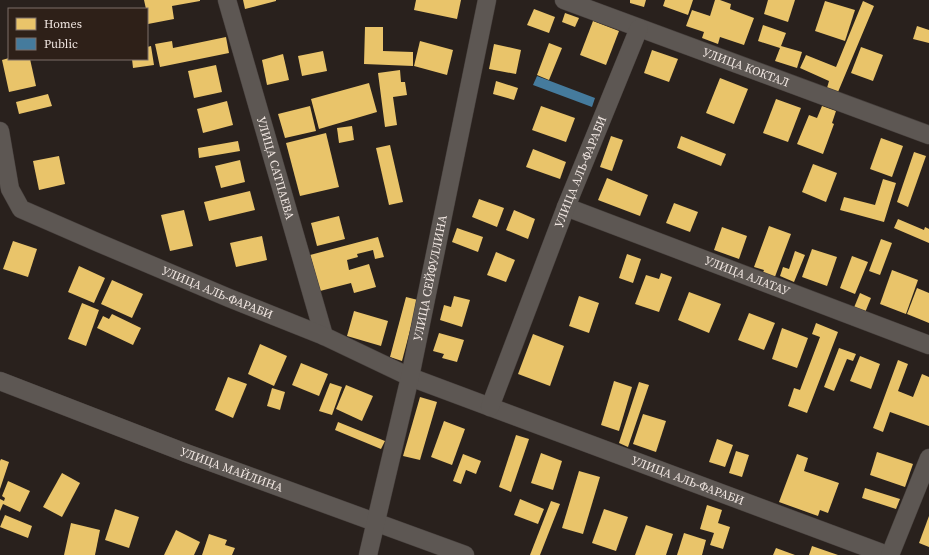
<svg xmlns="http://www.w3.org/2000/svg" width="929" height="555" font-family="'Source Serif 4',serif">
<rect width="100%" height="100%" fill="#29211d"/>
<!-- homes -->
<g fill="#e9c46a">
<path d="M144,0H200V1L172,6L174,19L148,24L147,16V9H146Z"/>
<path d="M243,0H276V1L245,9Z"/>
<path d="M416,0H461L457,19L414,10Z"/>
<path d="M630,0H646L644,7L630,3Z"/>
<path d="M665,0H693L688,15L663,6Z"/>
<path d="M715,0H720L731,4L730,9L754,18L744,45L720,37L718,44L702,38L704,32L686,26L692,10L710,16Z"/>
<path d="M768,0H795L788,22L764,14Z"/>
<path d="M825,1L855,10L845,41L815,31Z"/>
<path d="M863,1L874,6L838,92L827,88L829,81L800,68L806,55L836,67Z"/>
<path d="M534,9L555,17L549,33L527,25Z"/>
<path d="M565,13L579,18L575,27L562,22Z"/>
<path d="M593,21L619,31L606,65L580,55Z"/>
<path d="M763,25L786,33L781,46L802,52L797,68L775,61L780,48L758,41Z"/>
<path d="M917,26L929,30V43L913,39Z"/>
<path d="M365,27H383V51L413,52V66L364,64Z"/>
<path d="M226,37L229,53L160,67L155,44L172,41L173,48Z"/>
<path d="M420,41L453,50L447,75L414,66Z"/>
<path d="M549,43L562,48L549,80L537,75Z"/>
<path d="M494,44L521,50L516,74L489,69Z"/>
<path d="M151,46L154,65L133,68L132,59H147V47Z"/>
<path d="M861,47L883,55L873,81L851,73Z"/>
<path d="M652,50L678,59L669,82L644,73Z"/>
<path d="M323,51L327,71L302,76L298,56Z"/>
<path d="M283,54L289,80L267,85L262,60Z"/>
<path d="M9,58L30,59L36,86L9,92L2,60Z"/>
<path d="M216,65L222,92L194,98L188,71Z"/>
<path d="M400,70L401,82H405L407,95L393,97L397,125L385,127L378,73Z"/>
<path d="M720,78L748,89L734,124L706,113Z"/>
<path d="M496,81L518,88L514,100L493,94Z"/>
<path d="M369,83L377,112L319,129L311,99Z"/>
<path d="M48,94L52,106L19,114L16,102Z"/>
<path d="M776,99L801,108L788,142L763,133Z"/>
<path d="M227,101L233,125L203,133L197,109Z"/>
<path d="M310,106L316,131L285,138L278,114Z"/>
<path d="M541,106L575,118L566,142L532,130Z"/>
<path d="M822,106L836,111L832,123L834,124L823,154L797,144L809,115L817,118Z"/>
<path d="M352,126L354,140L339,143L337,128Z"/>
<path d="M326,133L339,187L300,196L286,143Z"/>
<path d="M611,136L623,140L612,171L600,167Z"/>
<path d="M681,136L726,154L721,166L677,148Z"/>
<path d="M881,138L903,146L892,177L870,169Z"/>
<path d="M238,141L240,151L199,158L198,148Z"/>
<path d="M390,145L403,202L389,205L376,148Z"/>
<path d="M533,149L566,162L560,179L526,167Z"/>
<path d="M914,152L926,156L908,207L897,202Z"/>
<path d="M59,156L65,184L39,190L33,161Z"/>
<path d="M240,160L245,182L221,188L215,166Z"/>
<path d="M813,164L837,173L826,202L802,192Z"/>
<path d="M607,178L648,195L640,216L598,200Z"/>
<path d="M883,179L896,183L884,222L840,210L844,197L875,205Z"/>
<path d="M250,191L255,210L209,221L204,202Z"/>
<path d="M479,199L504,208L497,227L472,217Z"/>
<path d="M674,203L698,212L690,232L666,223Z"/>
<path d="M184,210L193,246L170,251L161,215Z"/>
<path d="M514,210L535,219L528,239L506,230Z"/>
<path d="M339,216L345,239L317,246L311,223Z"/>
<path d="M898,219L924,230L925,227L929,229V243L894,228Z"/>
<path d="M769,226L791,234L773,282L761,277L764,270L754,267Z"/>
<path d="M722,227L747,236L739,259L714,250Z"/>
<path d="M457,228L483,237L478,252L452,242Z"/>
<path d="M262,236L267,260L236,267L230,243Z"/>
<path d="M378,237L384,257L375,259L373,250L357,254L358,257L347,260L349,270L369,264L376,287L354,293L351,283L320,291L310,255Z"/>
<path d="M881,239L892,243L880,275L869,271Z"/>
<path d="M13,241L37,249L28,277L3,269Z"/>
<path d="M812,249L837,257L827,286L802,277Z"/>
<path d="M795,251L805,255L794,282L780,276L783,267L789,269Z"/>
<path d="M496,252L515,260L506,282L487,275Z"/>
<path d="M627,254L641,259L633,283L619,278Z"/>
<path d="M852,256L868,262L855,294L840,288Z"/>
<path d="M79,266L105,278L94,303L68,292Z"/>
<path d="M892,270L918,280L906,314L880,304Z"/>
<path d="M661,273L672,277L659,312L635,304L646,275L659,279Z"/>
<path d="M112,280L143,294L132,318L101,304Z"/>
<path d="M917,288L929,293V323L907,314Z"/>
<path d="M689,292L721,304L709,333L678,320Z"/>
<path d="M860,293L871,298L864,315L853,310Z"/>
<path d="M454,296L470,300L462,327L440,320L444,305L451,307Z"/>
<path d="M579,296L599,303L589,333L569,326Z"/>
<path d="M406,297L418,300L402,361L390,357Z"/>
<path d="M82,303L99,310L86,346L68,339Z"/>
<path d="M354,311L388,321L381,346L347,336Z"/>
<path d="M749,313L775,323L764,350L738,340Z"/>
<path d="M112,314L141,328L133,345L97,328L103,316L109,319Z"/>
<path d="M816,323L838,332L807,413L788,406L794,388L800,390L820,337L812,334Z"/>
<path d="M782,328L808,338L797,368L772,359Z"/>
<path d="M439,333L464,340L457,362L442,358L444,354L433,351Z"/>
<path d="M533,334L564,346L550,386L518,374Z"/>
<path d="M260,344L287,356L274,386L248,374Z"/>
<path d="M839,348L856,354L853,361L847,359L834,391L824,387Z"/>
<path d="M860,356L880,364L871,389L850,381Z"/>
<path d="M898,360L908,364L898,391L913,397L922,374L929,377V426L890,412L883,432L873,428Z"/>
<path d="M301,363L328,374L319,396L292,385Z"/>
<path d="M228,377L247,384L233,418L215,410Z"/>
<path d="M614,381L632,387L619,431L601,425Z"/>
<path d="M639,382L649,385L628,447L619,443Z"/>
<path d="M330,383L342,387L332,415L319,411Z"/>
<path d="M346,385L373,396L362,421L336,409Z"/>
<path d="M272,388L285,392L280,410L267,406Z"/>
<path d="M420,397L437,402L420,460L403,456Z"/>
<path d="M643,414L666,421L656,452L633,444Z"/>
<path d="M444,421L465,429L452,465L431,457Z"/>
<path d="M338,422L385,441L381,449L335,430Z"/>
<path d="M516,435L529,439L511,492L499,487Z"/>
<path d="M717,439L733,445L725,467L709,462Z"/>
<path d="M736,451L749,455L742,477L729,473Z"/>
<path d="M877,452L913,464L905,487L870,475Z"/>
<path d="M541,453L562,461L553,490L531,483Z"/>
<path d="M463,454L481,461L476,474L466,470L461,484L453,481Z"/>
<path d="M797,454L808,458L804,471L839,483L828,513L820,510L818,516L779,502Z"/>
<path d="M1,459L9,462L0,489V461Z"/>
<path d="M579,471L600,477L583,534L562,528Z"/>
<path d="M62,473L80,483L62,517L43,507Z"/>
<path d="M8,481L30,491L20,512L3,504L0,511V499L4,501L5,498L2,496Z"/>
<path d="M865,488L900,499L896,509L862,498Z"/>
<path d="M520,499L544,509L538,524L514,515Z"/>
<path d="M551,501L560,504L540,555H530Z"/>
<path d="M707,505L722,510L718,523L730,527L723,549L710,545L714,533L700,529Z"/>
<path d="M115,509L139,517L129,548L105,540Z"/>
<path d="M604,509L628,517L616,551L592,543Z"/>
<path d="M5,515L32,526L28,538L0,527Z"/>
<path d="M929,516V547L919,543Z"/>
<path d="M71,523L100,530L95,555H64Z"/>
<path d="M646,525L673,534L666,555H635Z"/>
<path d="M176,530L200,542L194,555H164Z"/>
<path d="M684,533L706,540L702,555H677Z"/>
<path d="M209,534L227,540L225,545L235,548L232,555H202Z"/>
<path d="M812,546L838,555H809Z"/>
<path d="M776,548L795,555H773Z"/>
</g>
<!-- public -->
<path fill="#457b9d" d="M537,76L595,98L592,107L533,85Z"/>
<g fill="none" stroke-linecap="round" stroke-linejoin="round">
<!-- minor casing -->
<g stroke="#463f3c" stroke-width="19">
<g id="minor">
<path id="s1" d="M227,0L324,336"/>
<path id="s2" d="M564,0L929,135"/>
<path id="s3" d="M0,131L10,189L21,209L99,243L229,298L324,336L410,377L887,555"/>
<path id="s4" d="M566,207L929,345"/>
<path id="s5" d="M0,381L186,453L465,555"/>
<path id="s6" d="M490,407L566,207L639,28"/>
<path id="s7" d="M368,555L410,377L487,0"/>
<path d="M890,555L929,458"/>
</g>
</g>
<!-- minor -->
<use href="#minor" stroke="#5d5753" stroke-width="18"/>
</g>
<g text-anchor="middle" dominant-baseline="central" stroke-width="4" stroke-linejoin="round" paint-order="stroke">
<!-- street labels -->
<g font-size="12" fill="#f0e6e1" stroke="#2e2018">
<text stroke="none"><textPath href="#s2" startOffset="194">УЛИЦА КОКТАЛ</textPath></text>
<text stroke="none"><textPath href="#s1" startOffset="175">УЛИЦА САТПАЕВА</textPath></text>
<text stroke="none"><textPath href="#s6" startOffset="252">УЛИЦА АЛЬ-ФАРАБИ</textPath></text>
<text stroke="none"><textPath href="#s4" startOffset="194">УЛИЦА АЛАТАУ</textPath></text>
<text stroke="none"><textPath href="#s7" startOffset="284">УЛИЦА СЕЙФУЛЛИНА</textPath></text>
<text stroke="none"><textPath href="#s3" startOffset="295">УЛИЦА АЛЬ-ФАРАБИ</textPath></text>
<text stroke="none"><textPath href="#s5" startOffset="248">УЛИЦА МАЙЛИНА</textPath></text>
<text stroke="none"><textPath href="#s3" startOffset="802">УЛИЦА АЛЬ-ФАРАБИ</textPath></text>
</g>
</g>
<!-- legend -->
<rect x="8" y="8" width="140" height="52" fill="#2e2018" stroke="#7c6f68"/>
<rect x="16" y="18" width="20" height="12" fill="#e9c46a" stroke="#7c6f68"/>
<text x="44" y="28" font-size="12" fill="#f0e6e1">Homes</text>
<rect x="16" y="38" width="20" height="12" fill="#457b9d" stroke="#7c6f68"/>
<text x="44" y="48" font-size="12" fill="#f0e6e1">Public</text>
</svg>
